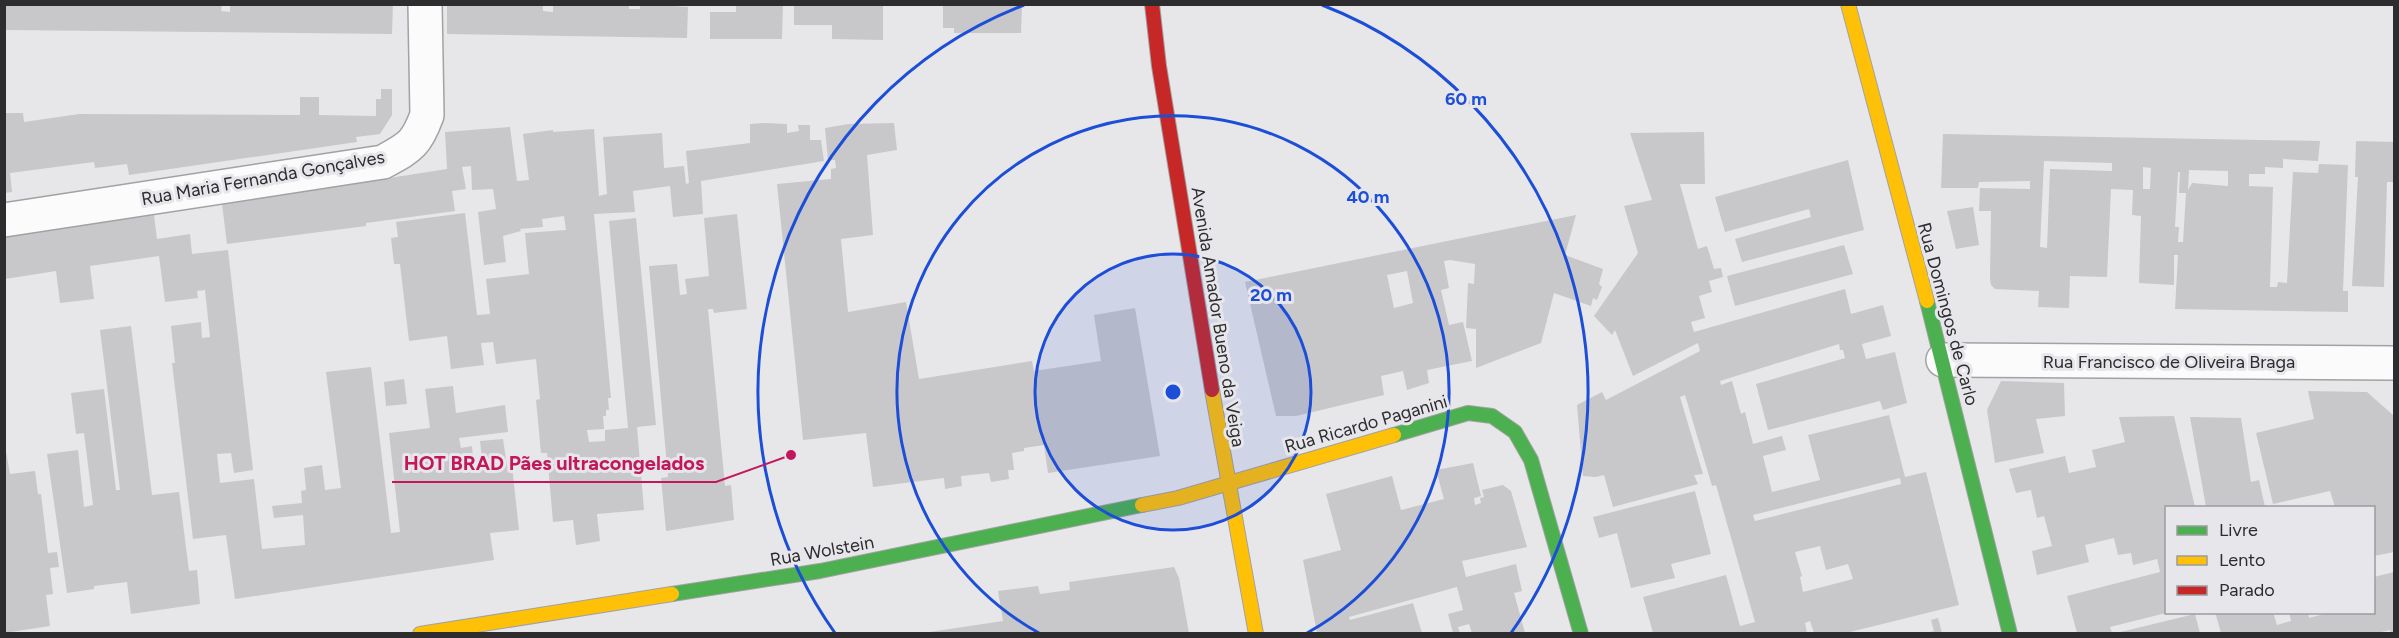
<svg xmlns="http://www.w3.org/2000/svg" width="2399" height="638" font-family="Figtree,sans-serif">
<rect width="100%" height="100%" fill="#e7e7ea"/>
<!-- building -->
<g fill="#c8c8ca" fill-rule="evenodd">
<path d="M4,4H222L221,11L230,12V4H393L392,34L4,30Z"/>
<path d="M447,4H543V11L553,12V4H629V9H640V4L688,7L687,38L447,34Z"/>
<path d="M736,4H783L782,39H710V12H736Z"/>
<path d="M794,4H883V40L832,39V25H794Z"/>
<path d="M943,4H1022L1021,33H954V28H943Z"/>
<path d="M381,89H392V115L380,134L356,137L357,142L129,175L127,164L95,168L94,162L10,173L12,192L4,193V113H23L24,122L79,114L300,115V97H319V115L376,116V99H381Z"/>
<path d="M764,123L787,124V133L799,131L798,125H810V140H821L824,161L701,181L703,214L673,217L670,186L633,191L635,212L594,214L611,398H608L609,410H606V416H603L604,429L587,430L589,442L605,441V430L628,428L609,221L636,218L656,425L637,427L644,510L597,514L600,541L576,545L573,520L553,522L547,453H541L536,400L540,399L536,359L496,364L493,342L481,343L484,365L451,369L447,336L409,341L400,264H394L391,238L398,237L396,222L465,213L477,315L490,314L486,279L529,274L525,233L566,230L564,216L542,219L543,227L520,229L521,231L503,236L506,262L484,265L478,212L496,209L493,189L472,190L471,166L462,167L466,189L452,191L455,211L366,223V226L227,244L222,204L447,169L445,132L510,127L517,181L529,180L523,134L553,130V132L594,129L599,196L607,194L603,137L662,133L664,168L684,166L686,184L689,183L686,151L750,143V124Z"/>
<path d="M894,123L897,150L867,155L873,235L841,239L848,312L906,302L919,379L1032,361L1034,371L1101,361L1094,315L1135,308L1160,456L1048,473L1044,445L1024,448V451L1012,453L1014,470H1008L1009,479L991,482L989,473L961,476L962,486L945,489L944,478L873,487L866,433L803,440L777,184L831,179V169L836,168L835,160H828L825,128L849,124Z"/>
<path d="M1704,132L1705,184H1680L1698,249L1707,246L1714,269L1721,268L1723,277L1709,281L1712,292L1699,296L1705,318L1691,322L1694,332L1845,289L1851,314L1883,305L1891,336L1862,344L1866,359L1895,352L1907,403L1883,410L1880,401L1768,430L1756,384L1845,358L1843,350H1840L1839,344L1720,381L1721,385L1732,381L1741,414L1745,412L1753,444L1782,436L1786,450L1763,456L1772,492L1820,480L1808,435L1889,415L1905,477L1926,472L1959,605L1846,633H1814L1810,621L1805,623L1807,633H1653L1643,597L1726,575L1740,626L1755,622L1716,485L1712,486L1685,395L1680,397L1703,474L1694,475L1698,484L1613,507L1604,475L1596,477L1583,476L1577,405L1602,392L1606,400L1700,351L1698,343L1633,376L1615,330L1612,335L1594,316L1638,253L1624,206L1652,200L1630,133ZM1900,478L1901,484L1755,521L1753,515ZM1820,546L1826,570L1848,564L1853,579L1803,592L1800,577L1802,576L1795,552Z"/>
<path d="M1943,134L2320,141L2318,161L2283,159V168L2265,167V174H2249V186L2273,187L2270,287H2277L2278,282L2287,283L2293,172L2318,173L2319,164L2348,165L2343,291H2348V312L2175,309L2178,255H2174V285L2139,283L2141,216L2132,215L2133,190L2111,189L2107,277L2070,276L2069,308L2038,307L2039,291L1995,289L1991,285L1990,278L1991,211H1979L1980,188L2030,189V181L1979,182L1978,188H1941ZM2044,161L2112,163V171L2050,169L2047,248L2040,247ZM2143,167L2151,168L2150,189H2143ZM2189,170L2228,171V186L2192,183L2188,190ZM2178,172H2180L2179,193H2186L2183,242H2178L2179,227H2175Z"/>
<path d="M2356,141L2394,142V182H2387L2384,287L2352,286L2358,177H2355Z"/>
<path d="M1848,160L1864,230L1742,262L1735,239L1811,217L1809,209L1725,232L1715,197Z"/>
<path d="M1973,207L1979,245L1956,249L1947,211Z"/>
<path d="M737,214L747,309L714,313L713,309H708L725,486L731,485L734,520L666,531L661,478L668,477L649,266L677,264L680,295L687,294L685,279L709,276L704,218Z"/>
<path d="M154,215L157,239L190,234L192,254L228,250L253,470L234,473L231,453L217,454L220,483L254,479L262,549L305,545L303,515L274,518L272,506L302,503L301,491L306,490L304,468L322,465L325,490L341,488L326,372L371,367L391,533L400,532L389,433L430,428L425,389L453,386L456,413L505,405L508,432L459,438L461,448L472,446L474,468L483,467L480,441L503,439L507,466H512L519,530L490,533L494,560L235,599L226,535L193,539L172,363H175L171,326L201,322L202,338L210,337L205,290L197,291L198,298L165,302L159,256L90,266L94,299L60,303L56,271L5,279L4,236Z"/>
<path d="M1576,215L1565,255L1603,269L1599,284L1602,287L1597,300L1593,298L1591,306L1554,293L1541,343L1476,368V329L1466,328L1468,283L1474,284L1475,264L1450,260L1444,261L1449,288L1441,290L1449,325L1463,322L1472,361L1427,370L1429,383L1407,390L1403,371L1381,376L1384,395L1296,416H1276L1245,282ZM1407,271L1413,303L1394,308L1387,275Z"/>
<path d="M1844,245L1853,274L1735,306L1727,276Z"/>
<path d="M131,326L152,495L179,492L189,571L197,570L200,604L131,614L127,582L94,586V589L67,593L47,454L78,450L84,507L93,505L84,433L76,434L71,393L104,389L116,490H120L100,330Z"/>
<path d="M404,379L407,404L386,406L384,382Z"/>
<path d="M2001,381L2064,383L2065,416L2036,419L2044,453L1995,463L1987,410Z"/>
<path d="M2308,391L2367,392L2394,416V552L2374,556V508L2335,507L2330,491L2273,504L2256,433L2314,419Z"/>
<path d="M2174,416L2195,507H2166V613L2110,627L2112,633H2077L2067,596L2160,572L2157,559L2133,565L2131,553L2118,555L2114,538L2085,545L2089,562L2037,575L2032,551L2052,546L2044,516L2037,518L2031,490L2016,493L2009,469L2065,456L2069,473L2096,467L2092,450L2125,442L2119,417Z"/>
<path d="M2190,417L2241,418L2251,482L2259,480L2265,507H2206Z"/>
<path d="M4,440L10,474L35,471L38,494H41L48,553L57,552L59,567L50,568L53,594L46,595L50,626L4,633Z"/>
<path d="M1473,463L1481,496L1474,498L1475,505L1481,503L1480,498L1484,497L1482,490L1503,485L1511,491L1527,547L1462,561L1466,577L1516,564L1522,591L1514,593L1525,633H1472L1469,624L1458,627L1460,633H1453L1448,614L1463,610L1457,587L1349,617L1350,620L1413,603L1422,633H1317L1303,560L1341,550L1326,494L1392,476L1401,510L1444,499L1436,470Z"/>
<path d="M1695,491L1711,554L1671,564L1675,578L1631,588L1617,533L1599,538L1593,517Z"/>
<path d="M1174,567L1179,578L1189,633H923L1003,621L998,591L1038,586L1040,594L1070,590L1069,582Z"/>
<path d="M2394,572V633H2391L2390,630L2377,633H2221L2215,612H2273L2277,625L2291,621L2289,612H2308L2309,618L2332,612H2374V577Z"/>
<path d="M2195,614L2200,633H2116Z"/>
<path d="M1938,618L1942,633H1927L1934,631L1931,620Z"/>
</g>
<g fill="none" stroke-linecap="round" stroke-linejoin="round">
<!-- street casing -->
<g stroke="#a2a2a4" stroke-width="36">
<g id="street">
<path d="M4,220L383,162C410,147 416,145 427,115L425,4"/>
<path d="M1943,360L2394,363"/>
</g>
</g>
<!-- fast casing -->
<g stroke="#a2a2a4" stroke-width="16">
<g id="fast">
<path d="M1927,301L2010,634"/>
<path d="M1394,435L1468,413L1492,416L1515,432L1531,460L1581,634"/>
<path d="M672,594L820,571L1142,505"/>
</g>
</g>
<!-- slow casing -->
<g stroke="#a2a2a4" stroke-width="16">
<g id="slow">
<path d="M1848,4L1927,301"/>
<path d="M1212,390L1256,634"/>
<path d="M1142,505L1178,498L1394,435"/>
<path d="M420,634L672,594"/>
</g>
</g>
<!-- jam casing -->
<g stroke="#a2a2a4" stroke-width="16">
<path id="jam" d="M1152,4L1159,66L1212,390"/>
</g>
<!-- street -->
<use href="#street" stroke="#fbfbfc" stroke-width="33"/>
<!-- fast -->
<use href="#fast" stroke="#4caf50" stroke-width="14"/>
<!-- slow -->
<use href="#slow" stroke="#ffc107" stroke-width="14"/>
<!-- jam -->
<use href="#jam" stroke="#c62828" stroke-width="14"/>
</g>
<!-- distance rings -->
<circle cx="1173" cy="392" r="138" fill="#1d4ed8" fill-opacity=".12"/>
<g fill="none" stroke="#1d4ed8" stroke-width="3">
<circle cx="1173" cy="392" r="138"/>
<path d="M1039 633A276 276 0 1 1 1307 633"/>
<path d="M835 633A415 415 0 0 1 1024 5M1322 5A415 415 0 0 1 1511 633"/>
</g>
<g text-anchor="middle" dominant-baseline="central" stroke-width="6" stroke-linejoin="round" paint-order="stroke">
<!-- street labels -->
<g font-size="18" fill="#2d2d2f" stroke="#e6e6eb">
<text transform="translate(263 178) rotate(-10)">Rua Maria Fernanda Gonçalves</text>
<text transform="translate(1948 314) rotate(75)">Rua Domingos de Carlo</text>
<text transform="translate(1218 317) rotate(81)">Avenida Amador Bueno da Veiga</text>
<text x="2169" y="362">Rua Francisco de Oliveira Braga</text>
<text transform="translate(1366 424) rotate(-16)">Rua Ricardo Paganini</text>
<text transform="translate(822 551) rotate(-10)">Rua Wolstein</text>
</g>
</g>
<circle cx="1173" cy="392" r="9" fill="#1d4ed8" stroke="#e6e6eb" stroke-width="3"/>
<g font-size="18" text-anchor="middle" font-weight="bold" fill="#1d4ed8" stroke="#e6e6eb" stroke-width="6" stroke-linejoin="round" paint-order="stroke">
<text x="1466" y="105">60 m</text>
<text x="1368" y="203">40 m</text>
<text x="1271" y="301">20 m</text>
</g>
<!-- callouts -->
<path fill="none" stroke="#c2185b" stroke-width="2" d="M791 455L716 482H392"/>
<circle fill="#c2185b" stroke="#e6e6eb" stroke-width="2" cx="791" cy="455" r="6"/>
<g font-size="20" text-anchor="middle" font-weight="bold" fill="#c2185b" stroke="#e6e6eb" stroke-width="6" stroke-linejoin="round" paint-order="stroke">
<text x="554" y="470">HOT BRAD Pães ultracongelados</text>
</g>
<!-- border -->
<rect width="2399" height="638" fill="none" stroke="#2d2d2f" stroke-width="12"/>
<!-- legend -->
<rect x="2165" y="506" width="210" height="108" fill="#e6e6eb" stroke="#9c9ca0" stroke-width="1.5"/>
<rect x="2177" y="526" width="30" height="9" fill="#4caf50" stroke="#9c9ca0" stroke-width="1.5"/>
<text x="2219" y="536" font-size="18" fill="#2d2d2f">Livre</text>
<rect x="2177" y="556" width="30" height="9" fill="#ffc107" stroke="#9c9ca0" stroke-width="1.5"/>
<text x="2219" y="566" font-size="18" fill="#2d2d2f">Lento</text>
<rect x="2177" y="586" width="30" height="9" fill="#c62828" stroke="#9c9ca0" stroke-width="1.5"/>
<text x="2219" y="596" font-size="18" fill="#2d2d2f">Parado</text>
</svg>
